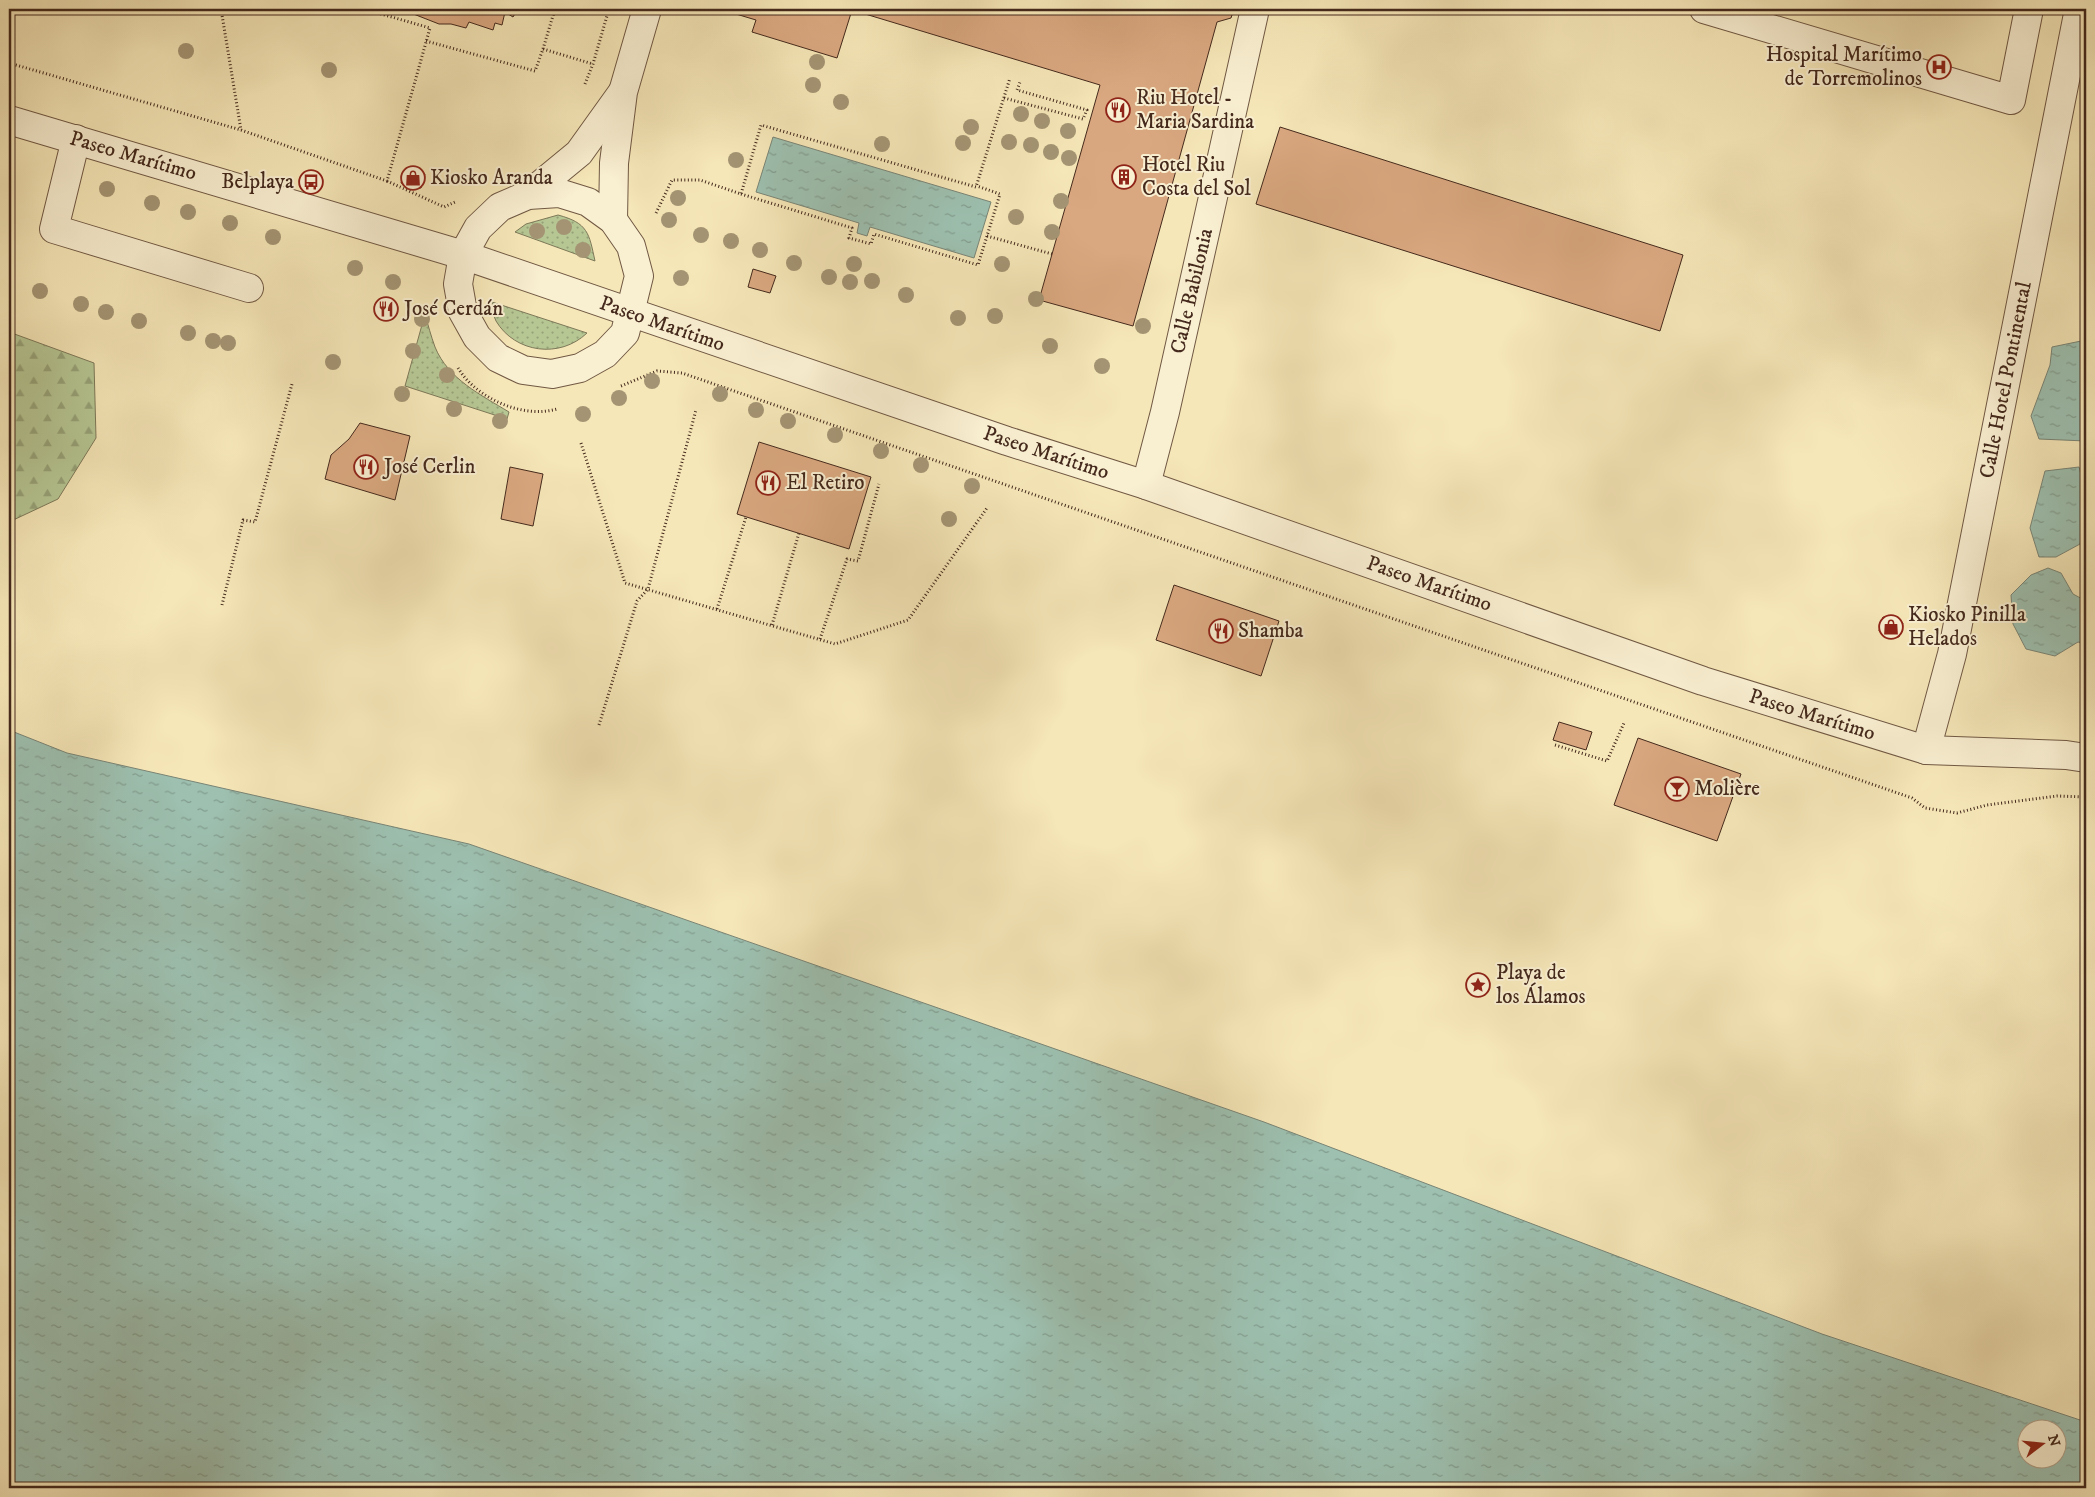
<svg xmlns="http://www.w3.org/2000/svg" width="2095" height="1497" font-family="'IM FELL DW Pica',serif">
<defs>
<pattern id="grass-dots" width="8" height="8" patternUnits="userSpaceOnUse" patternTransform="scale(1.25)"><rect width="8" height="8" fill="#b6c794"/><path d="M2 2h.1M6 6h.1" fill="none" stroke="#96a278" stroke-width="1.8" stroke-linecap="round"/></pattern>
<pattern id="forest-firs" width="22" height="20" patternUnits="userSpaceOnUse" patternTransform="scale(1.25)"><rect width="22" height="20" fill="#b6c794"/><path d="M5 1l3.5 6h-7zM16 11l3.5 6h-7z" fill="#96a278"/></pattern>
<pattern id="water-ripples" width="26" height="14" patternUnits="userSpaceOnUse" patternTransform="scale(1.25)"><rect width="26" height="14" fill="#9dc0b0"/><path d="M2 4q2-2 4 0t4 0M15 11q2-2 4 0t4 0" fill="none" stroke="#829c8e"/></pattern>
</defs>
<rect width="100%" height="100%" fill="#f6e7b8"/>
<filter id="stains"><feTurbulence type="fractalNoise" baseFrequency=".004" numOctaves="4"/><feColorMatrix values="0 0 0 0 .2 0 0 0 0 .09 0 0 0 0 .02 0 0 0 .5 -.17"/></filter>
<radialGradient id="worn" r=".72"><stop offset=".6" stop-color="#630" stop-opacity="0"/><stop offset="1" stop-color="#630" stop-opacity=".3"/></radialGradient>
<!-- grass -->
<g fill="url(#grass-dots)" stroke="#7d7858">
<path d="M558,215C588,223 589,233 595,261L515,232L526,224Z"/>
<path d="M492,302L587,333C560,359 515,353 496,321C493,316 493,307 492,302Z"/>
<path d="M425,314C428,325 431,336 435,347C448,379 481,395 509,412L507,419L405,386Z"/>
</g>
<!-- forest -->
<path fill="url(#forest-firs)" stroke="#7d7858" d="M9,332L94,363L96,438L58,499L9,522Z"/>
<!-- water -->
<g fill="url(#water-ripples)" stroke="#798475" fill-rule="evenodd">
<path d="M773,137L991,202L974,258L870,227L867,236L857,233L859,223L756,192Z"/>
<path d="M2086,340V441L2039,439L2031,416L2050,365L2052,347Z"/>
<path d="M2079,467C2088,498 2088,512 2080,544L2056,557H2039L2030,528L2045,471Z"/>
<path d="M2048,568L2061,573L2073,594L2086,601V644L2078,642L2055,656L2026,649L2013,624L2011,595L2031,575Z"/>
<path d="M9,730L67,753L469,844L1264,1122L1822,1334L2086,1422V1488H9ZM2028,1430H2058V1460H2028Z"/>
</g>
<!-- building -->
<g fill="#daa880" stroke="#44291c">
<path d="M409,9H518L513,17L505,12L502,25L495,23L493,30L469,22L466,28L451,24H439L411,13Z"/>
<path d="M727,9H1234L1231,18L1217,22L1133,326L1039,300L1100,85L852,10L837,58L752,32L756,20L726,11Z"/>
<path d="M1280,127L1683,255L1660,331L1256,204Z"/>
<path d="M406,168L425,174L421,188L401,183Z"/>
<path d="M753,269L776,276L770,293L748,287Z"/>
<path d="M360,423L410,436L395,500L325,479L331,455L349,439Z"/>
<path d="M759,442L871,477L849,549L737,514Z"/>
<path d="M510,467L543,474L533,526L501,519Z"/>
<path d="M1174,585L1279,621L1261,676L1156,640Z"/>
<path d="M1883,617L1903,623L1899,637L1879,631Z"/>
<path d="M1559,722L1592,732L1586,750L1553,740Z"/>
<path d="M1638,738L1741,774L1717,841L1614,805Z"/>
</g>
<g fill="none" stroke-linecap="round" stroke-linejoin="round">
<!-- minor casing -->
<g stroke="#705843" stroke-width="30">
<g id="minor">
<path d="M1704,9L2011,100L2029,9"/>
<path d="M9,120L463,255L1007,441L1146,485L1703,681L1926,750L2066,755L2086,758"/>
<path d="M76,139L54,229L249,288"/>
<path d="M559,193L588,202L613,220L631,246L639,276L625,333L605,354L580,368L552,374L523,370L498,358L477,337L463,312L458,284L463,255L478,228L500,207L528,195Z"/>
<path d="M528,195L579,153L622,93"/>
<path d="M613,220L614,163L623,92L647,9"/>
<path d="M1146,485L1165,412L1255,9"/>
<path d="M1926,750L1952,654L2079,9"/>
</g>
</g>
<!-- path -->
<g stroke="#44291c" stroke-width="3" stroke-dasharray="1 2.5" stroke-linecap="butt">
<path d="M221,9L241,130"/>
<path d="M426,41L535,71L543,49L593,64"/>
<path d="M543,49L555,9"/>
<path d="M9,63L241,130L387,181L430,28L364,9"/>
<path d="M585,84L593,64L609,9"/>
<path d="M1004,98L1083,119L1087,110L1017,90L1020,82"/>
<path d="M387,181L444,207L455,202"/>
<path d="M741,194L852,228L849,238L871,244L874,234L978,265L1000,194L977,186"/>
<path d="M656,213L672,180H700L741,194L761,125L976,187L1010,78"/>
<path d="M987,236L1052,254"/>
<path d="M458,368C476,398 522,419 557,409"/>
<path d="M621,386L657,371L682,373L1912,798L1925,808L1957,813L1987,805L2057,796L2086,797"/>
<path d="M581,443L625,583L835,644L908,620L987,508"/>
<path d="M222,605L243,520L255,522L292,384"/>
<path d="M717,609L746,517"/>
<path d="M772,625L799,533"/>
<path d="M820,639L847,559L858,561L879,484"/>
<path d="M599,725L637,601L648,589L696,410"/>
<path d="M1555,745L1607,761L1624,723"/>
</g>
<!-- minor -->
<use href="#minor" stroke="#f9efd1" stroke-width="28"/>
</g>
<!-- trees -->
<g fill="#a49473">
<circle cx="186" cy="51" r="8"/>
<circle cx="817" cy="62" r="8"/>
<circle cx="329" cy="70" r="8"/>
<circle cx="813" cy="85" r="8"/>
<circle cx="841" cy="102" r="8"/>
<circle cx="1021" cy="114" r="8"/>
<circle cx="1042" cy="121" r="8"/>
<circle cx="971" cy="127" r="8"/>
<circle cx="1068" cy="131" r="8"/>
<circle cx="1009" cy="142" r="8"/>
<circle cx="963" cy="143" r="8"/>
<circle cx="882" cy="144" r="8"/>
<circle cx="1031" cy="145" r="8"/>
<circle cx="1051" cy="152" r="8"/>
<circle cx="1069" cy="158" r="8"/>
<circle cx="736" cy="160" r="8"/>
<circle cx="107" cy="189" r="8"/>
<circle cx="678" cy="198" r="8"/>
<circle cx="1061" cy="201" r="8"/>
<circle cx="152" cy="203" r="8"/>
<circle cx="188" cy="212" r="8"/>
<circle cx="1016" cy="217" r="8"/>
<circle cx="669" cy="220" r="8"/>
<circle cx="230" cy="223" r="8"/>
<circle cx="564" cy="227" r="8"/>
<circle cx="537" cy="231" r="8"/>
<circle cx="1052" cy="232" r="8"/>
<circle cx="701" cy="235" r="8"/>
<circle cx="273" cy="237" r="8"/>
<circle cx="731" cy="241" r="8"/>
<circle cx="583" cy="250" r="8"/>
<circle cx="760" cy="250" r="8"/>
<circle cx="794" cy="263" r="8"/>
<circle cx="854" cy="264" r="8"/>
<circle cx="1002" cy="264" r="8"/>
<circle cx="355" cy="268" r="8"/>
<circle cx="829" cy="277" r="8"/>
<circle cx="681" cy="278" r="8"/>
<circle cx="872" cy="281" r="8"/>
<circle cx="393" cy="282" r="8"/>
<circle cx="850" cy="282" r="8"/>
<circle cx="40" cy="291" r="8"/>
<circle cx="906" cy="295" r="8"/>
<circle cx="1036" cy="299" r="8"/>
<circle cx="81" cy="304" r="8"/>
<circle cx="106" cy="312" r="8"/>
<circle cx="995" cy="316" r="8"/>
<circle cx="958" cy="318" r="8"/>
<circle cx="422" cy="319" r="8"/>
<circle cx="139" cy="321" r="8"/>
<circle cx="1143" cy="326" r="8"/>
<circle cx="188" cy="333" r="8"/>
<circle cx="213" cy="341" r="8"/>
<circle cx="228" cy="343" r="8"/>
<circle cx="1050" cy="346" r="8"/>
<circle cx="413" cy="351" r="8"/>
<circle cx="333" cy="362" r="8"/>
<circle cx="1102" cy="366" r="8"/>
<circle cx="447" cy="375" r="8"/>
<circle cx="652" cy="381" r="8"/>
<circle cx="402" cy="394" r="8"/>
<circle cx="720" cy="394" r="8"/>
<circle cx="619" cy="398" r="8"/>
<circle cx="454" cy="409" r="8"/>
<circle cx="756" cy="410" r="8"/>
<circle cx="583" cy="414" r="8"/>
<circle cx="500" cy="421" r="8"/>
<circle cx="788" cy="421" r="8"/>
<circle cx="835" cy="435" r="8"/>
<circle cx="881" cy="451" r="8"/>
<circle cx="921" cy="465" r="8"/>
<circle cx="972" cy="486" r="8"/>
<circle cx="949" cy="519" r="8"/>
</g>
<!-- icons -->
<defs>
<g id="hospital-ring" transform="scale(1.25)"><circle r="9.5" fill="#f9efd1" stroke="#8f2418" stroke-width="1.5"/><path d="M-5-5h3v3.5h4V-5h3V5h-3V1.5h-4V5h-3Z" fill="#8f2418"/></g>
<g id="restaurant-ring" transform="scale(1.25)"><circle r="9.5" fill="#f9efd1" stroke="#8f2418" stroke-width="1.5"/><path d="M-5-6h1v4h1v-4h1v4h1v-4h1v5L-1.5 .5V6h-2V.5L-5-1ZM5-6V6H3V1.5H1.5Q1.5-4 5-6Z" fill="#8f2418"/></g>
<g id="building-ring" transform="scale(1.25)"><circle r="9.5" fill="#f9efd1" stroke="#8f2418" stroke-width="1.5"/><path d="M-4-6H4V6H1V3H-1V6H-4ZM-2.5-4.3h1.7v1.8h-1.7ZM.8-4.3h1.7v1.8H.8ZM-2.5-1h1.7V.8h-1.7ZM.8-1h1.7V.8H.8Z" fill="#8f2418"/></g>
<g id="shop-ring" transform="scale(1.25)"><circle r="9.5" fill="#f9efd1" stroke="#8f2418" stroke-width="1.5"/><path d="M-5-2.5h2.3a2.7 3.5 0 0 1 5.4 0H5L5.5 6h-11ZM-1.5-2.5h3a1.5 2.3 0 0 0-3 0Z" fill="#8f2418"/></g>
<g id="bus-ring" transform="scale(1.25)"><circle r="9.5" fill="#f9efd1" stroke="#8f2418" stroke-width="1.5"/><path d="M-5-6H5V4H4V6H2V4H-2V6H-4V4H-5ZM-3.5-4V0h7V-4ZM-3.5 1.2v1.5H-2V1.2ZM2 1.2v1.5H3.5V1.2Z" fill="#8f2418"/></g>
<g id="bar-ring" transform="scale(1.25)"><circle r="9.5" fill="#f9efd1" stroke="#8f2418" stroke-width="1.5"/><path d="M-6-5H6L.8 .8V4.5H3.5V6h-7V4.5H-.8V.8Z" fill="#8f2418"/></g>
<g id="sight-ring" transform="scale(1.25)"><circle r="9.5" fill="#f9efd1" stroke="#8f2418" stroke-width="1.5"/><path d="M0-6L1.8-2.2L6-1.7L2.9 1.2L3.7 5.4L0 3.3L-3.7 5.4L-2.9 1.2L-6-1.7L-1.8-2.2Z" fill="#8f2418"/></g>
</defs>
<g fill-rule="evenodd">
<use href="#hospital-ring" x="1939" y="67"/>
<use href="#restaurant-ring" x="1118" y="110"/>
<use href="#building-ring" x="1124" y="177"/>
<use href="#shop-ring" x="413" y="178"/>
<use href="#bus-ring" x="311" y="182"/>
<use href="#restaurant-ring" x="386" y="309"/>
<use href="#restaurant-ring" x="366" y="467"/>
<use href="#restaurant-ring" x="768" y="483"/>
<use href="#shop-ring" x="1891" y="627"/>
<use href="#restaurant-ring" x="1221" y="631"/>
<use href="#bar-ring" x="1677" y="789"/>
<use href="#sight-ring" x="1478" y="985"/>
</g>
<g text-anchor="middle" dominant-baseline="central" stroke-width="4" stroke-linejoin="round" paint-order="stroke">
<!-- poi labels -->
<g font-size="21" fill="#44291c" stroke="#f9efd1" text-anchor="start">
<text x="1922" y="55" text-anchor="end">Hospital Marítimo<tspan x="1922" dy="24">de Torremolinos</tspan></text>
<text x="1136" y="98">Riu Hotel -<tspan x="1136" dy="24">Maria Sardina</tspan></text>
<text x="1142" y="165">Hotel Riu<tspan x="1142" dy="24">Costa del Sol</tspan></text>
<text x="430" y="178">Kiosko Aranda</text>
<text x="294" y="182" text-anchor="end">Belplaya</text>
<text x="404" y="309">José Cerdán</text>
<text x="384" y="467">José Cerlin</text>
<text x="786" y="483">El Retiro</text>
<text x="1908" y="615">Kiosko Pinilla<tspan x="1908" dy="24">Helados</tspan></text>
<text x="1238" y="631">Shamba</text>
<text x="1694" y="789">Molière</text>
<text x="1496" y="973">Playa de<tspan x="1496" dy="24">los Álamos</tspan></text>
</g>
<!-- street labels -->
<g font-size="21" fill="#44291c" stroke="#f9efd1">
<text transform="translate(133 156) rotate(16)">Paseo Marítimo</text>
<text transform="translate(1192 291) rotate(-77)">Calle Babilonia</text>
<text transform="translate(662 324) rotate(19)">Paseo Marítimo</text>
<text transform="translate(2006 380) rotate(-79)">Calle Hotel Pontinental</text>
<text transform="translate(1046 453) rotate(18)">Paseo Marítimo</text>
<text transform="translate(1429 584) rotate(19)">Paseo Marítimo</text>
<text transform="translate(1812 715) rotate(17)">Paseo Marítimo</text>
</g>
</g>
<!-- margin -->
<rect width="2095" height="1497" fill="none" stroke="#f6e7b8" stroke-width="30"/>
<rect x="10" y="10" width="2075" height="1477" fill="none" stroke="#44291c" stroke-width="2.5"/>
<rect x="15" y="15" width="2065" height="1467" fill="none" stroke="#44291c"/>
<!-- north arrow -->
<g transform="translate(2042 1444) rotate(74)"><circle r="24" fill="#f9efd1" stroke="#b1a089"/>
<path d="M0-4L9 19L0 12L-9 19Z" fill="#8f2418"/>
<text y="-8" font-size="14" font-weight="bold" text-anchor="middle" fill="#44291c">N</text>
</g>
<rect width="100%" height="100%" filter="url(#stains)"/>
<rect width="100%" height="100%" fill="url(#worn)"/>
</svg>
